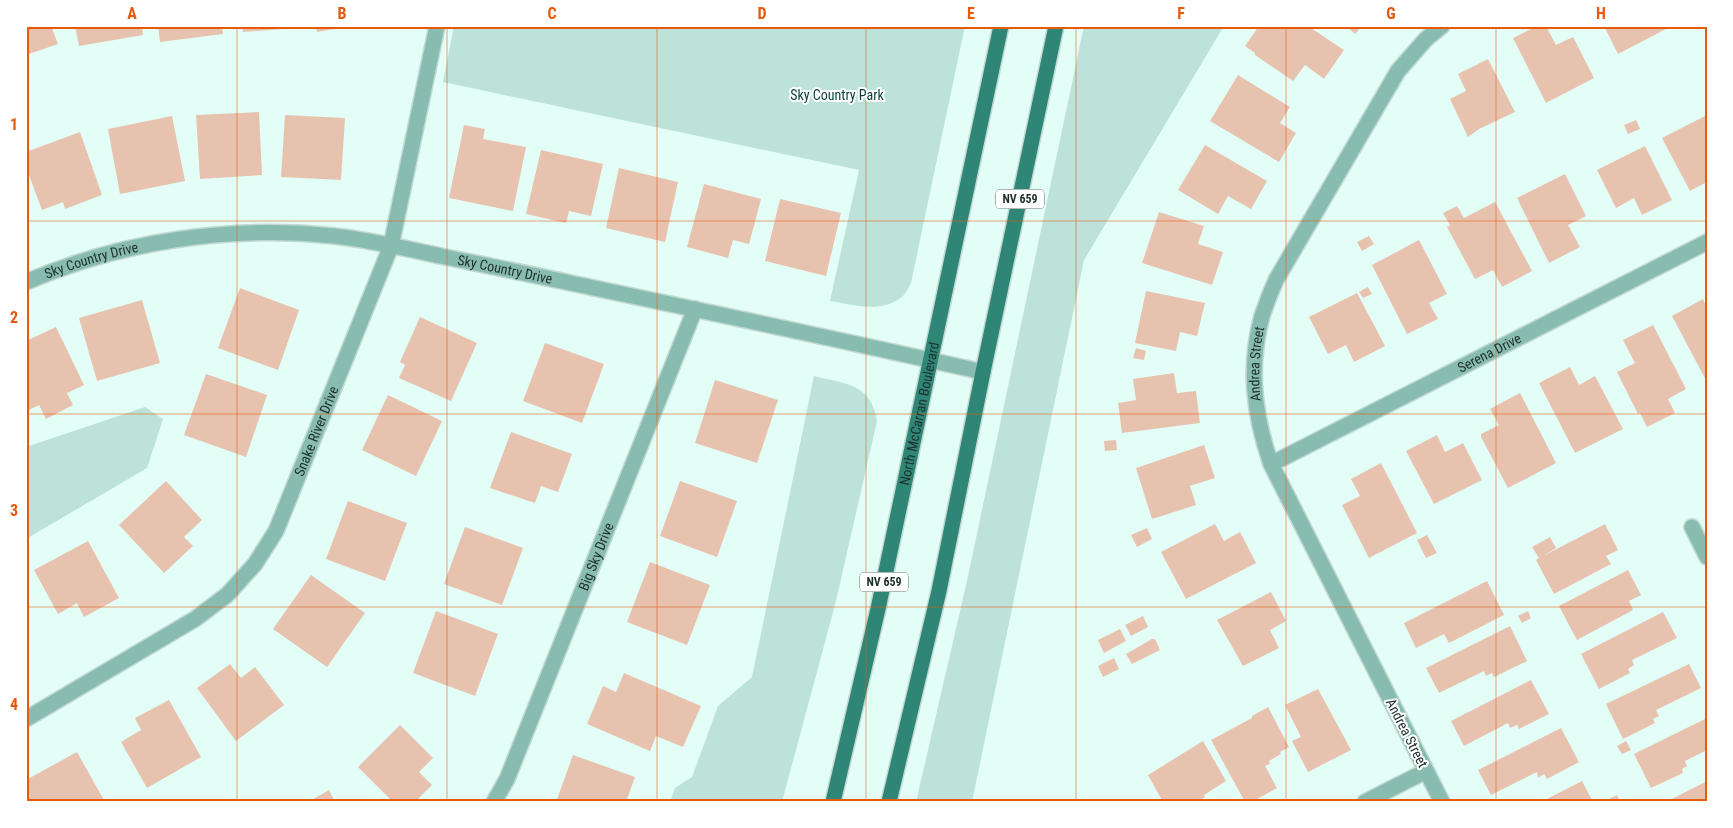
<svg xmlns="http://www.w3.org/2000/svg" width="1733" height="828" font-family="'Roboto Condensed',sans-serif">
<rect width="100%" height="100%" fill="#e3fef7"/>
<!-- green -->
<g fill="#bde2d9">
<path d="M454,26H965L911,283C909,287 906,293 903,296C882,314 854,305 830,301L859,170L443,82Z"/>
<path d="M1084,26H1224L1084,260L972,802H916L967,581Z"/>
<path d="M814,376C845,384 871,383 877,421L836,601L782,802H670L675,788L692,777L718,706L752,677Z"/>
<path d="M145,407L163,419L147,468L26,539V447Z"/>
</g>
<!-- building -->
<g fill="#e7c3af">
<path d="M26,26H51L58,44L26,55Z"/>
<path d="M75,26H142L143,35L79,46Z"/>
<path d="M158,26H222L223,34L160,42Z"/>
<path d="M242,26H294L295,28L243,32Z"/>
<path d="M316,26H346V27L317,32Z"/>
<path d="M1259,26H1308L1344,50L1324,79L1305,65L1293,81L1255,55V53L1245,46Z"/>
<path d="M1346,26H1362L1355,34Z"/>
<path d="M1537,26H1546L1556,45L1573,37L1594,78L1546,103L1513,38Z"/>
<path d="M1604,26H1664L1666,29L1618,54Z"/>
<path d="M1488,59L1515,112L1479,129L1468,137L1450,99L1466,91L1458,74Z"/>
<path d="M1238,75L1290,107L1280,123L1296,133L1279,162L1210,121Z"/>
<path d="M259,112L262,175L200,179L196,115Z"/>
<path d="M285,115L345,118L341,180L281,177Z"/>
<path d="M1707,115V182L1690,191L1662,138Z"/>
<path d="M172,116L185,181L120,194L108,129Z"/>
<path d="M1636,120L1640,129L1628,134L1624,125Z"/>
<path d="M464,125L485,129L483,139L526,147L513,211L449,198Z"/>
<path d="M80,132L102,195L65,209L63,202L42,210L26,167V152Z"/>
<path d="M1205,145L1267,181L1251,209L1228,196L1218,214L1178,190Z"/>
<path d="M1645,146L1672,200L1642,215L1634,198L1616,208L1597,170Z"/>
<path d="M541,150L603,164L591,216L569,211L566,223L526,214Z"/>
<path d="M619,168L678,182L665,242L606,228Z"/>
<path d="M1565,174L1586,216L1568,225L1580,247L1549,263L1517,198Z"/>
<path d="M704,184L761,199L749,244L733,240L728,258L687,247Z"/>
<path d="M780,199L841,213L826,276L765,261Z"/>
<path d="M1495,202L1532,271L1502,287L1493,270L1475,279L1447,227L1450,225L1443,213L1457,206L1464,218Z"/>
<path d="M1159,212L1204,226L1198,244L1223,252L1212,285L1142,263Z"/>
<path d="M1369,236L1374,244L1362,251L1357,242Z"/>
<path d="M1419,240L1447,294L1429,303L1438,319L1407,334L1372,265Z"/>
<path d="M1368,287L1372,294L1363,298L1359,292Z"/>
<path d="M240,288L299,310L278,370L218,348Z"/>
<path d="M1146,291L1205,303L1197,336L1180,332L1176,351L1135,343Z"/>
<path d="M1357,293L1385,346L1354,362L1346,345L1328,354L1309,317Z"/>
<path d="M1703,299L1707,308V382L1672,316Z"/>
<path d="M142,300L160,363L97,381L79,318Z"/>
<path d="M420,317L477,343L451,401L399,378L405,365L400,362Z"/>
<path d="M1653,325L1686,389L1668,399L1675,413L1647,427L1640,413L1638,414L1617,372L1635,363L1623,340Z"/>
<path d="M56,327L84,385L67,393L73,405L46,419L39,405L29,410L26,405V341Z"/>
<path d="M545,343L604,364L582,423L523,401Z"/>
<path d="M1136,348L1146,351L1144,360L1133,358Z"/>
<path d="M1570,367L1579,385L1595,376L1623,429L1575,453L1539,383Z"/>
<path d="M1174,373L1177,393L1196,391L1200,423L1122,433L1118,403L1136,400L1133,379Z"/>
<path d="M206,374L267,395L246,457L184,435Z"/>
<path d="M715,380L778,400L757,463L695,443Z"/>
<path d="M1520,393L1556,463L1508,488L1481,437V434L1499,425L1490,409Z"/>
<path d="M388,395L442,421L416,476L362,450Z"/>
<path d="M511,432L572,454L558,492L541,486L535,503L490,488Z"/>
<path d="M1437,435L1445,452L1463,443L1482,480L1434,504L1406,451Z"/>
<path d="M1116,440L1117,450L1105,451L1104,441Z"/>
<path d="M1204,445L1215,478L1190,486L1196,505L1152,519L1136,468Z"/>
<path d="M1381,463L1417,533L1369,558L1342,505L1360,496L1351,479Z"/>
<path d="M166,481L202,520L184,537L193,546L164,573L119,525Z"/>
<path d="M680,481L737,501L717,557L660,536Z"/>
<path d="M348,501L407,523L385,581L326,559Z"/>
<path d="M1215,524L1224,541L1240,532L1256,563L1186,599L1161,552Z"/>
<path d="M1605,524L1618,550L1606,556L1611,564L1554,594L1536,560L1539,558L1532,547L1550,537L1556,548L1543,556Z"/>
<path d="M465,527L523,548L502,605L444,584Z"/>
<path d="M1147,528L1152,539L1137,547L1131,535Z"/>
<path d="M1427,535L1437,553L1426,558L1417,540Z"/>
<path d="M88,541L119,598L84,617L77,603L58,614L34,570Z"/>
<path d="M650,562L710,585L687,645L627,622Z"/>
<path d="M1628,570L1641,595L1629,601L1633,610L1577,640L1559,606Z"/>
<path d="M311,575L365,613L327,667L273,629Z"/>
<path d="M1487,581L1504,615L1449,643L1444,634L1416,648L1404,623Z"/>
<path d="M1271,592L1286,621L1270,630L1279,648L1243,666L1217,620Z"/>
<path d="M436,611L498,634L475,696L413,673Z"/>
<path d="M1528,611L1531,618L1522,623L1518,616Z"/>
<path d="M1663,612L1677,638L1632,660L1634,665L1628,669L1630,673L1599,689L1581,654Z"/>
<path d="M1143,616L1148,627L1131,636L1125,625Z"/>
<path d="M1510,626L1527,661L1494,677L1492,673L1486,676L1484,671L1439,693L1426,668Z"/>
<path d="M1120,629L1126,641L1104,653L1098,640Z"/>
<path d="M1152,639H1155L1160,650L1132,664L1126,654Z"/>
<path d="M1114,658L1119,669L1103,677L1098,666Z"/>
<path d="M230,664L241,678L255,667L284,705L236,741L197,688Z"/>
<path d="M1689,664L1701,688L1656,710L1659,716L1653,719L1655,723L1623,739L1606,704Z"/>
<path d="M624,673L701,706L683,747L656,736L650,751L587,724L603,686L616,692Z"/>
<path d="M1531,680L1549,714L1519,729L1517,725L1510,728L1508,723L1464,746L1451,721Z"/>
<path d="M1318,689L1351,750L1308,772L1292,741L1301,737L1285,705Z"/>
<path d="M169,700L201,757L147,788L121,742L141,730L135,718Z"/>
<path d="M1268,707L1289,747L1280,752L1281,754L1269,761L1270,764L1265,766L1277,788L1252,802H1245L1211,740L1252,718V716Z"/>
<path d="M1707,718V750L1685,761L1687,766L1682,769L1683,773L1651,788L1634,754Z"/>
<path d="M400,725L433,758L419,772L432,785L415,802H393L358,767Z"/>
<path d="M1561,728L1579,762L1547,779L1544,774L1538,778L1537,772L1491,795L1478,770Z"/>
<path d="M1203,741L1226,781L1204,795L1205,797L1200,800L1202,802H1163L1148,775Z"/>
<path d="M1626,741L1631,750L1622,754L1617,746Z"/>
<path d="M77,752L105,802H29L26,797V780Z"/>
<path d="M573,755L635,777L626,802H556Z"/>
<path d="M1582,781L1593,802H1541Z"/>
<path d="M1707,781V802H1666Z"/>
<path d="M329,790L335,802H308Z"/>
<path d="M1617,795L1620,802H1603Z"/>
</g>
<g fill="none" stroke-linecap="round" stroke-linejoin="round">
<!-- minor casing -->
<g stroke="#c0d9d2" stroke-width="18">
<g id="minor">
<path id="s1" d="M26,282C122,241 230,225 334,236C371,240 408,249 445,257C496,267 547,278 599,289C727,316 855,343 983,372"/>
<path id="s2" d="M1271,464L1707,242"/>
<path d="M1692,527L1707,557"/>
<path id="s3" d="M26,719L195,619L227,595L255,564L276,531L391,246L437,26"/>
<path id="s4" d="M494,802L507,779L695,309"/>
<path d="M1365,802L1426,771"/>
<path id="s5" d="M1442,802L1271,464C1254,415 1248,367 1262,316C1266,304 1271,291 1276,280L1398,71L1426,39L1442,26"/>
</g>
</g>
<!-- major casing -->
<g stroke="#c0d9d2" stroke-width="18">
<g id="major">
<path id="s6" d="M833,802L878,609L1001,26"/>
<path d="M889,802L939,591L983,372L1056,26"/>
</g>
</g>
<!-- minor -->
<use href="#minor" stroke="#89bcb0" stroke-width="15"/>
<!-- major -->
<use href="#major" stroke="#2f8676" stroke-width="15"/>
</g>
<!-- grid -->
<path fill="none" stroke="#e8590c" stroke-width="1" stroke-opacity="0.55" d="M237,26V802M447,26V802M657,26V802M866,26V802M1076,26V802M1286,26V802M1496,26V802M26,221H1707M26,414H1707M26,607H1707"/>
<g text-anchor="middle" dominant-baseline="central" stroke-width="4" stroke-linejoin="round" paint-order="stroke">
<!-- shield labels -->
<g fill="#fff" stroke="#626e6b" stroke-width="1">
<rect x="996" y="189.5" width="48" height="19" rx="4"/>
<rect x="860" y="572.5" width="48" height="19" rx="4"/>
</g>
<g font-size="12" font-weight="bold" fill="#1e302c">
<text x="1020" y="199">NV 659</text>
<text x="884" y="582">NV 659</text>
</g>
<!-- park labels -->
<g font-size="14" fill="#053f36" stroke="#fff">
<text x="837" y="95">Sky Country Park</text>
</g>
<!-- street labels -->
<g font-size="14" fill="#1e302c" stroke="#fff">
<text stroke="none"><textPath href="#s1" startOffset="69">Sky Country Drive</textPath></text>
<text stroke="none"><textPath href="#s1" startOffset="489">Sky Country Drive</textPath></text>
<text stroke="none"><textPath href="#s2" startOffset="245">Serena Drive</textPath></text>
<text stroke="none"><textPath href="#s5" startOffset="481">Andrea Street</textPath></text>
<text stroke="none"><textPath href="#s6" startOffset="398">North McCarran Boulevard</textPath></text>
<text stroke="none"><textPath href="#s3" startOffset="425">Snake River Drive</textPath></text>
<text stroke="none"><textPath href="#s4" startOffset="266">Big Sky Drive</textPath></text>
<text transform="translate(1407 733) rotate(63)">Andrea Street</text>
</g>
</g>
<!-- border -->
<rect width="1733" height="828" fill="none" stroke="#ffffff" stroke-width="55"/>
<rect x="28" y="28" width="1678" height="772" fill="none" stroke="#e8590c" stroke-width="2"/>
<g font-size="16" text-anchor="middle" font-weight="bold" fill="#e8590c">
<text x="132" y="19">A</text>
<text x="342" y="19">B</text>
<text x="552" y="19">C</text>
<text x="762" y="19">D</text>
<text x="971" y="19">E</text>
<text x="1181" y="19">F</text>
<text x="1391" y="19">G</text>
<text x="1601" y="19">H</text>
<text x="14" y="130">1</text>
<text x="14" y="323">2</text>
<text x="14" y="516">3</text>
<text x="14" y="710">4</text>
</g>
</svg>
